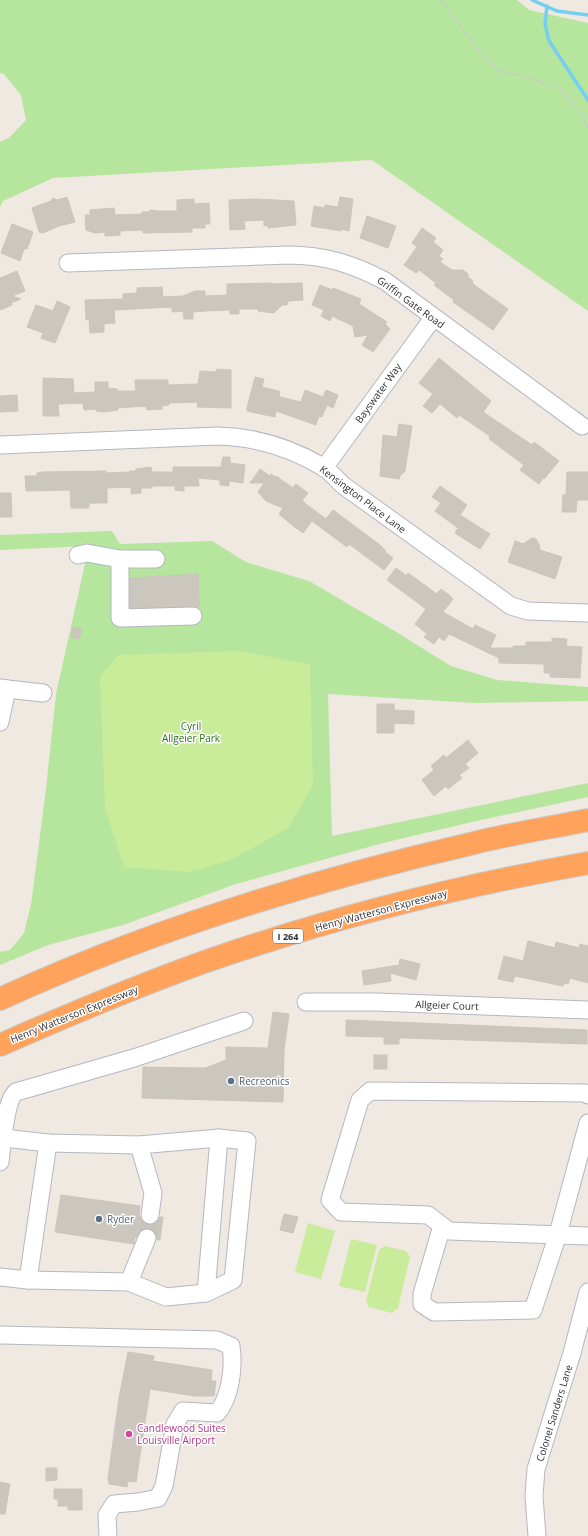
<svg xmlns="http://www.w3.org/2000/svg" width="588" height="1536" font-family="'Open Sans',sans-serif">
<rect width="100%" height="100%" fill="#efe9e1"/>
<!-- green -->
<g fill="#b6e59e">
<path d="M0,0H517L529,10L588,23V311L372,160L53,178L3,201L0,207V142L9,138L26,120L21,95L4,74L0,73Z"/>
<path d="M112,531L120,544L212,541L246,562L309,581L393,630L451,666L497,680L588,687V701L474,703L328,694L332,836L588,783V797L472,822L383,843L233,885L123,925L48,945L0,965V952L10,950L24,933L31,905L46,789L56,694L89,546L0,550V535Z"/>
</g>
<!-- pitch -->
<g fill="#c9ec9a">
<path d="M238,651L310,664L313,786L288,828L231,860L189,872L124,867L105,808L100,676L119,655Z"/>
<path d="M308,1223L335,1231L321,1279L295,1272Z"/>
<path d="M351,1239L377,1245L365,1292L339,1286Z"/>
<path d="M385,1246L406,1251L410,1257L398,1308L392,1313L369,1307L366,1301L379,1250Z"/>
</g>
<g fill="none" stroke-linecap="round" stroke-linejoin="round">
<!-- stream -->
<g stroke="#75cff0" stroke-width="3.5">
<path d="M532,0L557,11L588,15"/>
<path d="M547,6L545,24L549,41L588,100"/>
</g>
</g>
<!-- building -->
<g fill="#cbc7bf" stroke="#cbc5ba">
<path d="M67,197L75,222L59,226L43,233L39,232L32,208L51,201L53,198L57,200Z"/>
<path d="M340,197L353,199L349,231L341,229V231L311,226L314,206L325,208V205L338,207Z"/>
<path d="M194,199V204L209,203L210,224H205V228H192V232L143,233L142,230L120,231V235L105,236V232L95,233L86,230L85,215H90V210L114,208L115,215L142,214V212H149L150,210L157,211H177V200Z"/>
<path d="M256,199L294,201L296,225L268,228V225L264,226V220L244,221L245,229L230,230L229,200Z"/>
<path d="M367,216L396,226L388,248L360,238Z"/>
<path d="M12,224L33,232L27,249H24L20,261L1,253Z"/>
<path d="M422,228L436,238L433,242L443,250L439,256L443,259L440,262L452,270H463L468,274V277L472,280L473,284L508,309L493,330L453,302L454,300L434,285L436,283L419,270L416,273L404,265L417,247L412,243Z"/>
<path d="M17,271L25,291L12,296L21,299L11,303L12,305L0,310V278Z"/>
<path d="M271,283V284L302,283L303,300L288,301L287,305H282L274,313L258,311V309H239V314H230V310L206,311L193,312V319H184L183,311L172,312V307L114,310L115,323L104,324V332L90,333L89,319L86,320L85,300L123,299V294L137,293V288L162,287L163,297L183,296L195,291H205V296L227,295V284Z"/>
<path d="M320,285L332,290L333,288L361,299L359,304L387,322L385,324L390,329L373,352L362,345L368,335L355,337L353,326L332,316L330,321L321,316L324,310L312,305Z"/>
<path d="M57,301L70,307L55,343L41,338L43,333L27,327L36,305L53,311Z"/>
<path d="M439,358L491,401L483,412L532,445L534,442L559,461L544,479L543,478L539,484L520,470L524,465L489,439L490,436L459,415L457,418L440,404L432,413L423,406L433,394L419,383Z"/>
<path d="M217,369L231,370V408L197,407L198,402L169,403V405L162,406V409L147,410L146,406L118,408V410L103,412L96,411V409L84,410L83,403L58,404L59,416H43V378L73,379L74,393L95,392V382H108V388L117,389L118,391H136L135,380H168V385L198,384L200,371L216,372Z"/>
<path d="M255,377L264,379L262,387L279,391L280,397L301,402L305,390L323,397L326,390L338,395L333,408L327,405L322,417L319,416L316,425L276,411L275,417L256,413L247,411V408Z"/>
<path d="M17,395L18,411L0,412V396Z"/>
<path d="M399,424L412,426L405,471L400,476L399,479L380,476L383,435L397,437Z"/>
<path d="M223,457H230V463L245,465L243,483L229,481V486L220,485V480L198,478L199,486H184V491L175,490V486H152V488H141V493L131,494V487L107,488V503H89V508H71L70,490L26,491L25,476H37V473L43,472L106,471V473L130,472V471H136V469L151,467L152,472H173V467H221Z"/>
<path d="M260,469L270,476L271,474L275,477L276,476L293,488L296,484L308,493L302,501L326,519L333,510L380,545L386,551L385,552L393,558L384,570L349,544L347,547L312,521L303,533L292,525L279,514L283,508L266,501L258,492L264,483H250Z"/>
<path d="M567,472H588V500H577L576,512H562L563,495H566Z"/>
<path d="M440,486L467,505L460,515L490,534L480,549L455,533L458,528L435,511L441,503L432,497Z"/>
<path d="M0,493H11L12,517H0Z"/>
<path d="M532,538L536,539L539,544L540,550L562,557L555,579L508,562L515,541L523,544Z"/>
<path d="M396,568L407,576L408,573L437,594L441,589L449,595L453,599L443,612L473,629L475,625L496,635L490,648H513V646H526V642H552V638L567,639L566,646L582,647L580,678L550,677V673H544V664L499,663V658L449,634L444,641L439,637L434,644L424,637L427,634L415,624L426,609L387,580Z"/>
<path d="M198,574L199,607L130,608V578Z"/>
<path d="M73,627L82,629L79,639L71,637Z"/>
<path d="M377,704H394V710L414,711V724L394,723V733H377Z"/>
<path d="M468,740L478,753L465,764L469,768L459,775L462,778L448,789L446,786L434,796L422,780L434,770L431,766L444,755L446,758Z"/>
<path d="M528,941L555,948L556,942L579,948L580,944L588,946V983L570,978L568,984L564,983L563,986L515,976L513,982L498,979L504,956L523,961Z"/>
<path d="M400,959L420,964L416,980L390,973L391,981L364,985L362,971L399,965Z"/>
<path d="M273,1012L289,1014L284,1050L283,1102L142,1098L143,1067L205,1068L226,1060V1047L268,1048Z"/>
<path d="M346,1020L587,1030V1044L404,1038H399V1044H384V1037L346,1036Z"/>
<rect x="374" y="1055" width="13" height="14"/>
<path d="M61,1195L140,1206L139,1214L144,1223L153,1224L160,1217H163L160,1240H157L155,1232L146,1228L141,1230L137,1237H135L134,1244L55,1232Z"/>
<path d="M284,1214L298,1217L293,1233L280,1230Z"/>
<path d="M128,1352L154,1356L153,1361L212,1370L211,1381H216L214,1396H194L150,1389L136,1482L128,1481L127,1487L109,1484L108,1478L119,1398Z"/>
<path d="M46,1468H57V1480L46,1481Z"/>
<path d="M0,1482L10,1484L5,1514H0Z"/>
<path d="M54,1489H82V1510H68V1506H58V1499H54Z"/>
</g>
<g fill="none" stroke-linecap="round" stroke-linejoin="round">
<!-- minor-tunnel -->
<path stroke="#c8c4bd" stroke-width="17" stroke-dasharray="17 8" stroke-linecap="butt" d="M147,1238L150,1215"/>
<!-- minor casing -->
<g stroke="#b4b7c1" stroke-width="19">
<g id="minor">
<path d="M68,263L288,255C324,255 353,264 385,281L582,426"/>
<path d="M0,445L218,436C255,437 291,448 323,467C331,472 337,480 344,486L511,606L528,611L588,613"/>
<path d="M324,468L433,318"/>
<path d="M78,555L87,553L120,559H156"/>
<path d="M120,559V618L193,616"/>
<path d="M0,688L7,689L0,722"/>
<path d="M7,689L43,693"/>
<path d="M306,1002H376L588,1010"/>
<path d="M588,1095L585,1093L370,1091L360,1100L330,1200L341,1212L428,1215L449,1231L588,1236"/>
<path d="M139,1145L153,1193L150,1215"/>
<path d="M0,1162C2,1148 5,1100 16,1092L134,1058L244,1021"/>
<path d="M442,1226L422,1294V1304L434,1312L533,1310L558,1234L588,1123"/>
<path d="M0,1277L28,1280L129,1282L166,1297L206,1293L233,1280L247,1141L219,1138L139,1145L48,1143L4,1138"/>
<path d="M28,1280L48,1143"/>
<path d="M129,1282L147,1238"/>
<path d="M206,1293L219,1138"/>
<path d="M0,1335L217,1340L231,1346C234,1366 231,1397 217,1413L183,1411L175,1424L164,1486L158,1498L138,1502L114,1504L107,1515L108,1536"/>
<path d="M537,1536L534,1496L536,1469L572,1353L588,1292"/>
</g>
</g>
<!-- highway casing -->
<g stroke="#c9c9c9" stroke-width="24">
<g id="highway">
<path d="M0,999C150,930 310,881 470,844C509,834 549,828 588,820"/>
<path d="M0,1045C68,1015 137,986 207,961C331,918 459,886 588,863"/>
</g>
</g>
<!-- path -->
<path stroke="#c9c9c9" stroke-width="2" stroke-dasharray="3 2" stroke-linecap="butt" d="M441,0L485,58L501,72L524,76L560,89L580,112L588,128"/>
<!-- minor -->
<use href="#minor" stroke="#fff" stroke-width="17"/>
<!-- highway -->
<use href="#highway" stroke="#ffa35c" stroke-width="22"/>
</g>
<!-- markers -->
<g fill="#5c6f8a" stroke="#fff" stroke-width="1.5">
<circle cx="231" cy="1081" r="4"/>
<circle cx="99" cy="1219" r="4"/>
</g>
<circle fill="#d1479c" stroke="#fff" stroke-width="1.5" cx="129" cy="1434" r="4"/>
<g text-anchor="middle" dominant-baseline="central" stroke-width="3" stroke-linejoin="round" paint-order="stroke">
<!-- shield labels -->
<rect fill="#fff" stroke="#6d6d6d" stroke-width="1" x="273" y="929" width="30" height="14" rx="3"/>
<g font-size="9" font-weight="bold" fill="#2e2e2e">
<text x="288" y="936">I 264</text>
</g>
<!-- street labels -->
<g font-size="10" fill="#2e2e2e" stroke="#fff">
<text transform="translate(411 302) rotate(36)">Griffin Gate Road</text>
<text transform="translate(378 393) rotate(-54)">Bayswater Way</text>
<text transform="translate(363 499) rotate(37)">Kensington Place Lane</text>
<text transform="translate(381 910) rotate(-15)">Henry Watterson Expressway</text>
<text transform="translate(447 1005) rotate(2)">Allgeier Court</text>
<text transform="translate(74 1014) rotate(-22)">Henry Watterson Expressway</text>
<text transform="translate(554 1413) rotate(-73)">Colonel Sanders Lane</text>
</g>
<!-- park labels -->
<g font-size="10" fill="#2c6e1b" stroke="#fff">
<text x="191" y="726">Cyril<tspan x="191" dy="12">Allgeier Park</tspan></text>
</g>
<!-- service labels -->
<g font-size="10" fill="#4e5e75" stroke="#fff" text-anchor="start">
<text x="239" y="1081">Recreonics</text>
<text x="107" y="1219">Ryder</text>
</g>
<!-- hotel labels -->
<g font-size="10" fill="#b23c85" stroke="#fff" text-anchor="start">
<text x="137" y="1428">Candlewood Suites<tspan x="137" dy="12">Louisville Airport</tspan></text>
</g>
</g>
</svg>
